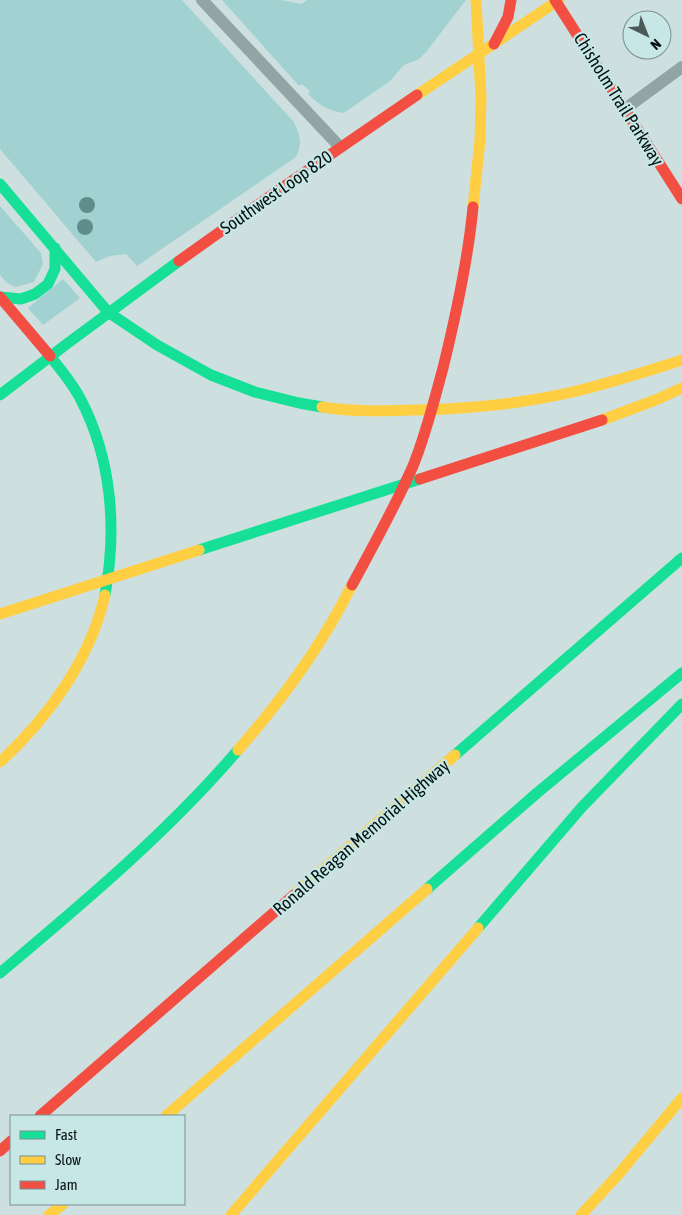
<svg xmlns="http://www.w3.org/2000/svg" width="682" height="1215" font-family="'Asap Condensed',sans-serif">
<rect width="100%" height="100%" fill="#cedfdf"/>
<!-- green -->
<g fill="#a1d2d1">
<path d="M0,0H182L294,122C300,136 303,143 296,157L137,266L126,254L110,256L96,262L0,149Z"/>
<path d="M222,0H281L302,4L307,0H466L426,52L419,59L404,65L390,81L344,113C327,110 320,106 308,94L310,91L302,84L299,86Z"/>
<path d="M0,206L41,253L43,264L34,282L15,287L6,282L0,275Z"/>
<path d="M63,279L80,298L43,325L28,308Z"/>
</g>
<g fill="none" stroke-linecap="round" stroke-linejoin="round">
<!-- lane -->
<g stroke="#92a4a3" stroke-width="12">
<path d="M202,0L340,147"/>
<path d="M625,109L682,67"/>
</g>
<!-- fast -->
<g stroke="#16e098" stroke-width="11">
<path d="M0,184L108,312"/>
<path d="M0,297L21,299L35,294L48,284L55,269V248"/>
<path d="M108,312L157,345L211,375L255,392L299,403L322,407"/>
<path d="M50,356C61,370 73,384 81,400C112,460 117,529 105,595"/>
<path d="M0,395L68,343L179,261"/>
<path d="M199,550L420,479"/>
<path d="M455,755L682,558"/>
<path d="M427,889L537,793L682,673"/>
<path d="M478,928L582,807L682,704"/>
<path d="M0,973C83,903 167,833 238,750"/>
</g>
<!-- slow -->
<g stroke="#ffcf43" stroke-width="11">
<path d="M417,95L559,0"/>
<path d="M473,207L480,140L481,98L476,0"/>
<path d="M322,407C353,412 385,411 417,410C468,409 519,404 568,393C607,384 644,372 682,360"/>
<path d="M602,420L658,399L682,388"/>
<path d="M0,614L199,550"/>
<path d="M238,750C282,700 322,645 352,585"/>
<path d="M0,762C48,718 90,660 105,595"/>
<path d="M294,895L455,755"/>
<path d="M166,1116L427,889"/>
<path d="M49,1215L63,1204"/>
<path d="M231,1215L478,928"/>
<path d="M581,1215L617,1176L682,1098"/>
</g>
<!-- jam -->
<g stroke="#f24e42" stroke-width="11">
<path d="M555,0L682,199"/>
<path d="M494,44L508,17L511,0"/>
<path d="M179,261L276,192L417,95"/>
<path d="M0,297L50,356"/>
<path d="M420,479L602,420"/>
<path d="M352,585C373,546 395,507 413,466C426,434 434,401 443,368C456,315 468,261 473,207"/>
<path d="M40,1116L294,895"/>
<path d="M0,1151L11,1141"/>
</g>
</g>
<!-- trees -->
<g fill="#618c8c">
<circle cx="87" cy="205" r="8"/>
<circle cx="85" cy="227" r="8"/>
</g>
<g text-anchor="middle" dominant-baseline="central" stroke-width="4.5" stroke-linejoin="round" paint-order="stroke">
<!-- street labels -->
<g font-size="18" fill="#061111" stroke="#c6e7e5">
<text transform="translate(619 99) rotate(58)">Chisholm Trail Parkway</text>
<text transform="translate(276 192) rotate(-35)">Southwest Loop 820</text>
<text transform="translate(361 837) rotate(-41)">Ronald Reagan Memorial Highway</text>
</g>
</g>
<!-- legend -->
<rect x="10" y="1115" width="175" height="90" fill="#c6e7e5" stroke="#799190"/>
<rect x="20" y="1131" width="25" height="8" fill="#16e098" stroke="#799190"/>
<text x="55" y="1140" font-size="15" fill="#061111">Fast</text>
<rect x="20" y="1156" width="25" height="8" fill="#ffcf43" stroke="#799190"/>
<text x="55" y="1165" font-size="15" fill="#061111">Slow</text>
<rect x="20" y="1181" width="25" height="8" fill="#f24e42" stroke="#799190"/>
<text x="55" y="1190" font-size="15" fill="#061111">Jam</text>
<!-- north arrow -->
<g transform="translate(647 35) rotate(137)"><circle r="24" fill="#c6e7e5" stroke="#799190"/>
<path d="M0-4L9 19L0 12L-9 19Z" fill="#4c5959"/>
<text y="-8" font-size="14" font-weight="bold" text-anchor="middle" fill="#061111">N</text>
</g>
</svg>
